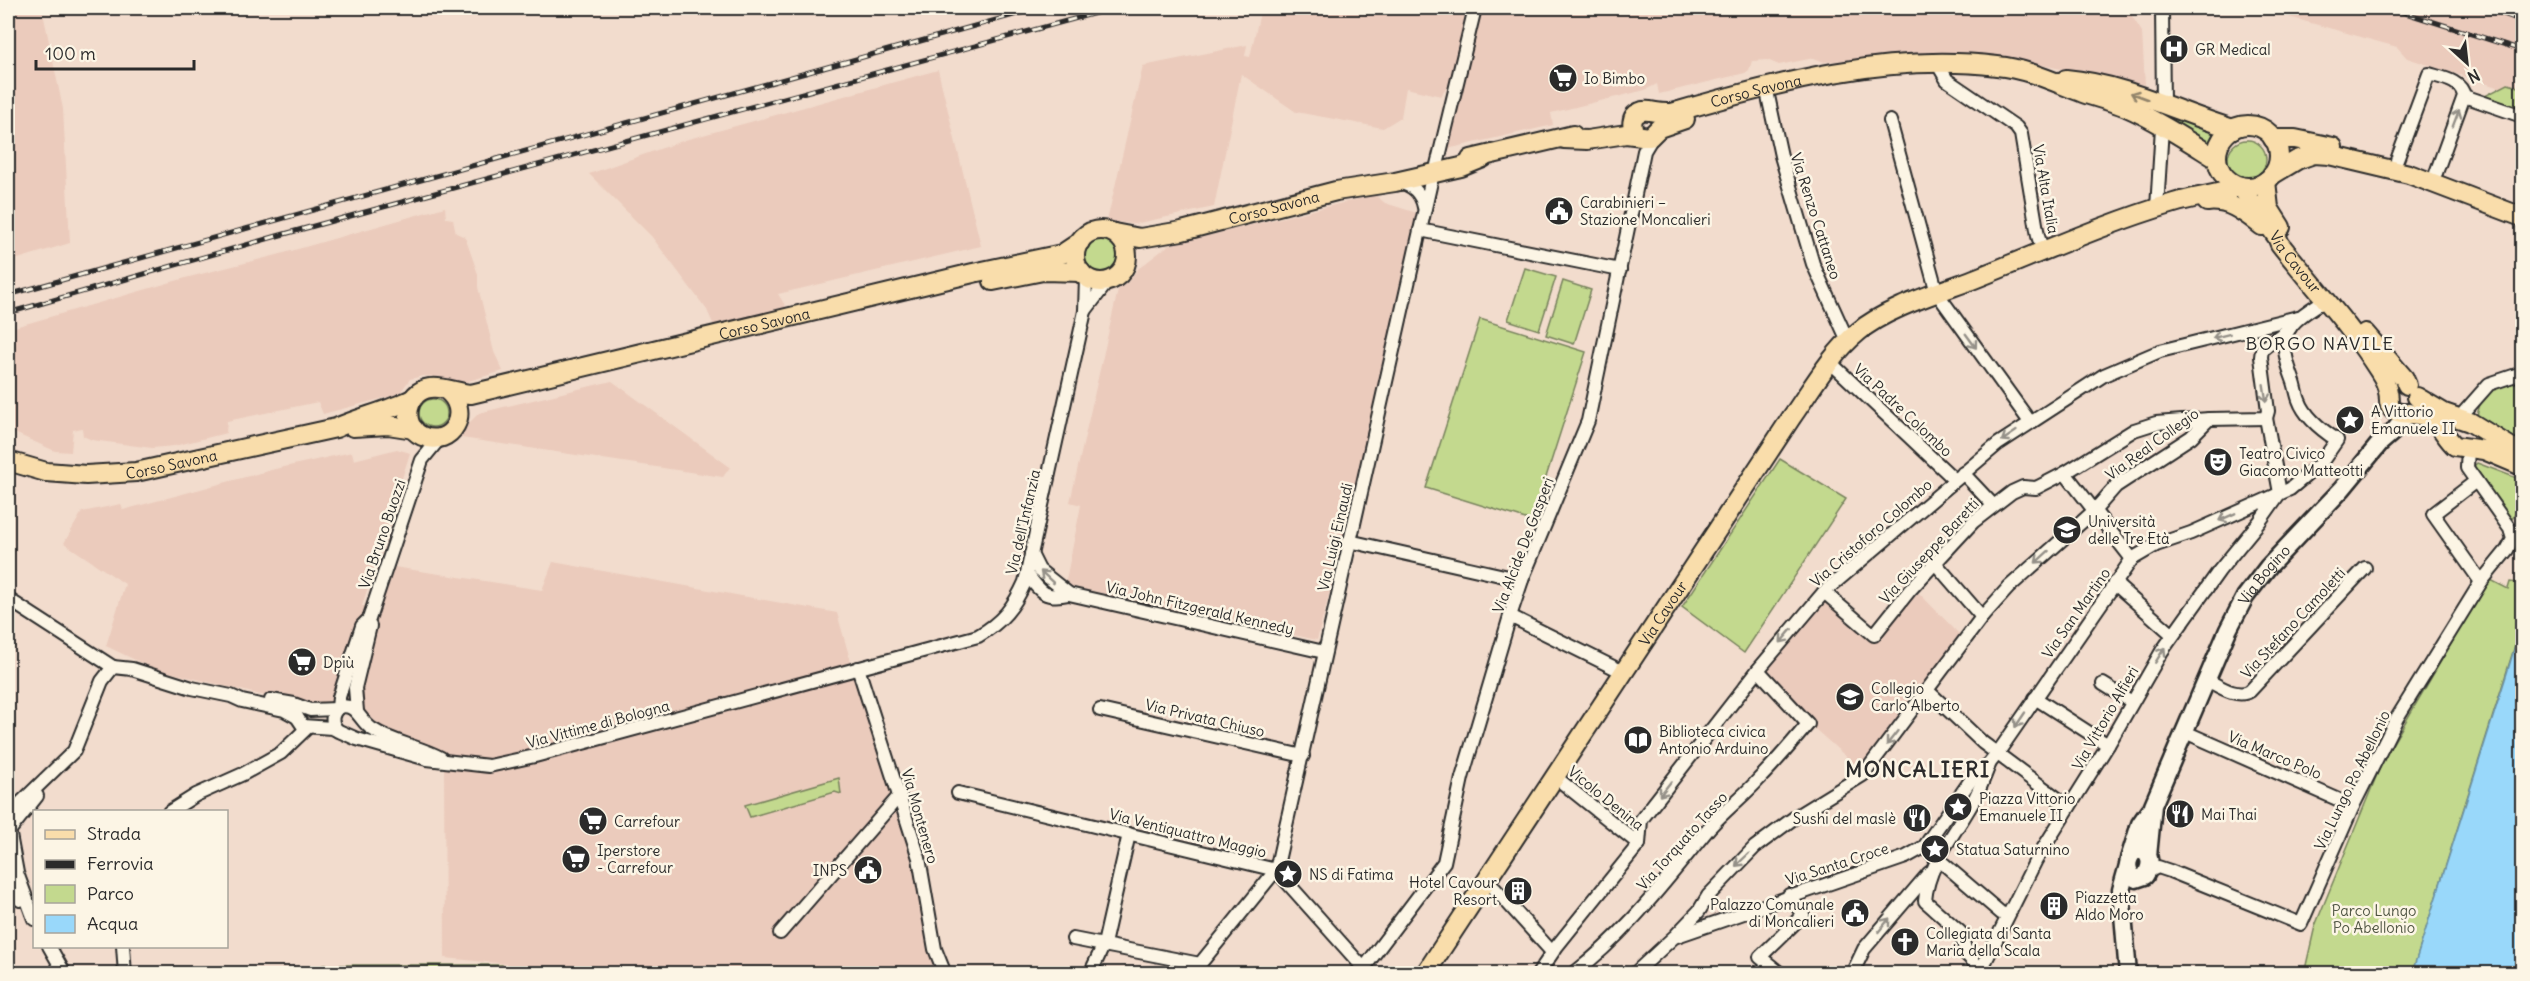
<svg xmlns="http://www.w3.org/2000/svg" width="2530" height="981" font-family="Delius,sans-serif">
<rect width="100%" height="100%" fill="#f2dccd"/>
<filter id="ink" filterUnits="userSpaceOnUse"><feTurbulence type="fractalNoise" baseFrequency=".0167" numOctaves="2"/><feDisplacementMap in="SourceGraphic" scale="12" xChannelSelector="R" yChannelSelector="G"/><feConvolveMatrix kernelMatrix="1 2 1 2 8 2 1 2 1" color-interpolation-filters="sRGB"/></filter>
<g filter="url(#ink)">
<!-- built -->
<g fill="#ebcbbc">
<path d="M8,8H42L63,109L70,243L8,262Z"/>
<path d="M1261,8H1467L1450,83L1441,96L1406,88L1401,117L1383,128L1296,112L1241,74L1214,207L1134,224L1107,221L1143,66L1247,45L1245,56L1250,57Z"/>
<path d="M1479,8H2122L2130,13L2142,32L2145,85L1994,56L1935,52L1824,62L1814,58L1779,65L1767,60L1752,61L1749,70L1745,73L1659,94L1657,84L1645,90L1551,113L1553,125L1447,149L1448,136Z"/>
<path d="M2283,8H2522V88L2508,84L2500,88L2407,58L2397,47L2282,15Z"/>
<path d="M938,70L981,246L778,294L788,310L715,328L707,310L652,237L589,174L685,140Z"/>
<path d="M1375,195L1385,203L1420,214L1361,475L1317,640L1065,585L1081,505L1070,502L1118,290L1128,282L1138,269L1169,245Z"/>
<path d="M445,207L446,218L453,219L456,233L465,237L478,274V287L494,352L503,371L458,384L440,377L423,376L410,379L399,394L323,414L318,402L227,421L226,433L174,446L152,448L92,440L83,436L82,428L73,430L71,452L55,451L8,430V329L189,277L277,255Z"/>
<path d="M612,381L730,467L723,477L455,437L479,413Z"/>
<path d="M397,449L410,453L362,606L379,607L394,567L542,590L553,562L837,613L855,677L914,867L935,973L691,974L690,969L674,974H508L507,964L445,958L444,768L411,743L381,727L360,707L285,701L152,668L106,646L125,584L64,543L82,512L121,504L123,510L275,469L352,452L354,460Z"/>
<path d="M1915,589L1962,637L1860,769L1807,722L1763,673L1825,595L1873,637Z"/>
</g>
<!-- green -->
<g fill="#c3d98e" stroke="#77825c" stroke-width="1.5">
<path d="M2508,84L2522,88V111L2481,98Z"/>
<path d="M2117,98L2184,119L2217,135L2210,146Z"/>
<circle cx="2247" cy="159" r="19"/>
<circle cx="1102" cy="257" r="18"/>
<path d="M1525,268L1556,277L1539,330L1508,320Z"/>
<path d="M1563,281L1591,290L1574,344L1546,335Z"/>
<path d="M1480,319L1586,352L1532,521L1426,488Z"/>
<path d="M2522,380V446L2477,415L2484,390Z"/>
<circle cx="433" cy="413" r="14"/>
<path d="M1780,459L1846,499L1744,653L1682,607Z"/>
<path d="M2477,463L2522,480V505L2521,504L2511,520L2474,466Z"/>
<path d="M2522,574V623L2412,973L2304,974L2315,926L2383,760L2489,579L2508,589L2510,582L2519,583Z"/>
<path d="M839,778L841,794L835,792L750,817L745,805Z"/>
<path d="M323,965H502V973L324,974Z"/>
</g>
<!-- water -->
<path fill="#99d8fa" stroke="#6d93a7" stroke-width="1.5" d="M2522,623V973H2412L2507,673Z"/>
<g fill="none" stroke-linecap="round" stroke-linejoin="round">
<!-- minor casing -->
<g stroke="#2b2b2b" stroke-width="16">
<g id="minor">
<path d="M2162,8L2163,105"/>
<path d="M1937,63L1947,80L2016,127L2021,134L2038,236L2043,252"/>
<path d="M1768,96L1781,156L1813,264L1848,341"/>
<path d="M2464,96L2522,116"/>
<path d="M1890,121L1937,293L2030,422"/>
<path d="M2397,160L2429,74C2442,78 2461,80 2464,96L2436,173"/>
<path d="M1437,165L1475,8"/>
<path d="M1398,182C1413,185 1421,193 1424,207"/>
<path d="M2157,208L2162,127"/>
<path d="M1420,230L1620,270"/>
<path d="M1085,311L1108,281"/>
<path d="M1830,362L1955,480"/>
<path d="M2266,418L2280,493"/>
<path d="M2459,418L2489,384L2522,373"/>
<path d="M1963,473L1993,505"/>
<path d="M2065,473L2132,559"/>
<path d="M2476,481L2433,514L2481,582"/>
<path d="M1349,541L1522,580"/>
<path d="M1031,554L1039,570L1069,594L1324,652"/>
<path d="M1936,564L1982,617"/>
<path d="M1027,574C1041,593 1045,599 1069,594"/>
<path d="M2114,583L2173,635"/>
<path d="M1824,592L1874,635L1910,590L1973,522L2012,492L2023,487L2036,488L2065,473L2134,430L2156,423L2209,419"/>
<path d="M8,599L113,667"/>
<path d="M1510,616L1623,672"/>
<path d="M113,667L132,669L192,688L231,696L242,701L284,710L297,717"/>
<path d="M858,668L919,858L935,949L945,974"/>
<path d="M2207,680C2219,686 2237,699 2250,691L2365,568"/>
<path d="M2103,684L2132,702"/>
<path d="M1928,691L1983,743L2069,807"/>
<path d="M2035,698L2108,745"/>
<path d="M271,700L294,704L310,710L337,709"/>
<path d="M338,708L339,697L362,626L369,619L422,460L440,438"/>
<path d="M1100,710L1303,756"/>
<path d="M357,711L355,688L370,626"/>
<path d="M297,717L303,726L332,728L357,739L427,759L489,766L535,756L978,636C1002,622 1014,607 1025,582L1085,311L1086,277"/>
<path d="M338,731C330,723 331,714 339,707C357,702 359,721 372,729C393,743 419,746 441,758"/>
<path d="M2185,732L2353,806"/>
<path d="M1554,776L1639,844"/>
<path d="M958,793L1276,870L1368,973"/>
<path d="M169,812L196,795L243,774L281,753L308,727"/>
<path d="M8,815L74,751L102,681L113,667"/>
<path d="M10,830L37,796"/>
<path d="M10,835L17,873L34,919"/>
<path d="M1924,847L2001,913L2007,915"/>
<path d="M2147,872L2158,867L2170,871L2301,924L2353,806L2397,718L2481,582L2507,550L2513,539L2510,529L2467,468L2468,447"/>
<path d="M8,878L20,900"/>
<path d="M1487,880L1552,952"/>
<path d="M780,933L900,795"/>
<path d="M1677,934L1699,911L1708,896L1755,847L1798,815L1863,775L1982,617L2009,587L2094,511L2116,486L2191,437L2209,419L2266,418L2268,411L2261,357L2262,349L2290,328"/>
<path d="M1073,939L1200,964L1276,870L1433,173"/>
<path d="M49,946L65,974"/>
<path d="M123,946L125,974"/>
<path d="M1981,969L1967,955L1960,932L1925,901C1928,861 1959,830 1976,796C1981,786 1985,775 1989,765"/>
<path d="M1090,974L1104,944L1129,834"/>
<path d="M1356,974L1364,968L1444,862L1462,778L1510,616L1522,580L1588,421L1644,151L1653,136"/>
<path d="M1538,974L1557,946L1639,844L1641,820L1758,670L1824,592L1998,444L2104,375L2160,351L2298,317"/>
<path d="M1573,974C1627,933 1667,879 1710,827C1725,810 1744,796 1759,779C1776,762 1792,743 1808,724L1758,670"/>
<path d="M1634,974L1674,937L1906,857L1924,847L1975,774L1989,764L1997,754L2132,559L2156,545L2191,533L2290,489L2321,463L2337,440C2323,431 2305,417 2299,400C2297,395 2296,388 2294,382C2276,335 2283,326 2325,300"/>
<path d="M1781,974L1760,957L1803,915L1789,895"/>
<path d="M1852,974L1864,949L1929,873"/>
<path d="M1979,974L2036,860L2108,745L2162,651L2219,571L2260,521L2279,494"/>
</g>
</g>
<!-- secondary casing -->
<g stroke="#2b2b2b" stroke-width="21">
<g id="secondary">
<path d="M2142,850C2152,857 2151,866 2145,876L2136,879C2126,872 2126,860 2134,852Z"/>
<path id="s1" d="M2148,856L2153,805L2228,630L2245,597L2268,567L2342,489L2380,443L2395,430L2409,412"/>
<path d="M2129,859L2140,824L2149,811"/>
<path d="M2128,865L2121,890L2128,974"/>
</g>
</g>
<!-- primary casing -->
<g stroke="#2b2b2b" stroke-width="22">
<g id="primary">
<path d="M2066,79C2124,84 2178,112 2233,129"/>
<circle cx="2248" cy="156" r="31"/>
<path id="s2" d="M1636,135C1631,127 1630,116 1640,112C1648,108 1662,116 1675,112C1779,82 1887,53 1997,66C2028,69 2054,82 2083,93C2097,98 2112,101 2126,107C2158,121 2188,141 2217,159"/>
<path d="M1564,139L1587,140L1626,134L1650,137L1659,128L1685,119"/>
<path d="M2273,139H2295L2333,147"/>
<path d="M1471,159L1573,135"/>
<path d="M2272,175L2297,160L2314,154L2329,155L2409,174L2522,217"/>
<path d="M2266,181L2269,208L2281,227"/>
<path id="s3" d="M2240,186L2277,237L2280,244C2313,286 2350,325 2379,371C2383,377 2387,384 2388,392C2390,398 2387,404 2392,409C2399,416 2416,412 2427,417C2441,423 2444,436 2455,446L2484,450L2522,466"/>
<path d="M2207,202C2229,199 2245,213 2262,226"/>
<circle cx="1101" cy="256" r="26"/>
<path id="s4" d="M1114,233L1140,238L1182,231L1336,191L1395,182L1461,167L1483,158"/>
<path d="M993,281L1043,271L1081,272"/>
<path d="M2365,333L2404,378L2407,385"/>
<path id="s5" d="M446,390C473,410 452,449 422,436C400,426 406,391 430,388C443,386 458,393 471,394L973,273L1062,254L1080,242"/>
<path d="M2417,397L2444,413L2470,422L2522,454"/>
<path d="M353,427L388,425L414,429"/>
<path id="s6" d="M8,461L46,472L86,475L136,472L336,428C361,417 388,411 412,399"/>
<path id="s7" d="M1425,974L1791,418C1811,390 1830,355 1858,332C1884,309 1940,292 1974,279C2040,253 2106,223 2174,203C2196,196 2220,195 2240,186"/>
</g>
</g>
<!-- minor -->
<use href="#minor" stroke="#fcf5e5" stroke-width="12"/>
<!-- secondary -->
<use href="#secondary" stroke="#fcf5e5" stroke-width="16"/>
<!-- primary -->
<use href="#primary" stroke="#f9ddab" stroke-width="18"/>
<!-- rail casing -->
<g stroke="#2b2b2b" stroke-width="5">
<g id="rail">
<path d="M2390,8L2522,50"/>
<path d="M2487,8L2522,21"/>
<path d="M8,295L1039,8"/>
<path d="M8,313L277,236L1114,8"/>
</g>
</g>
<!-- rail -->
<use href="#rail" stroke="#fcf5e5" stroke-width="3" stroke-dasharray="9" stroke-linecap="butt"/>
</g>
<!-- one-way arrows -->
<defs><path id="oneway-shaft" d="M-6 0H5M1.5-3L5.5 0L1.5 3" fill="none" stroke-width="1.6" stroke-linecap="round" stroke-linejoin="round" transform="scale(1.5)"/></defs>
<use stroke="#92846b" href="#oneway-shaft" transform="translate(2139 96) rotate(-159)"/>
<g stroke="#949088">
<use href="#oneway-shaft" transform="translate(2456 118) rotate(-69)"/>
<use href="#oneway-shaft" transform="translate(2221 336) rotate(166)"/>
<use href="#oneway-shaft" transform="translate(1971 341) rotate(54)"/>
<use href="#oneway-shaft" transform="translate(2265 393) rotate(81)"/>
<use href="#oneway-shaft" transform="translate(2009 436) rotate(146)"/>
<use href="#oneway-shaft" transform="translate(2227 517) rotate(156)"/>
<use href="#oneway-shaft" transform="translate(2042 557) rotate(138)"/>
<use href="#oneway-shaft" transform="translate(1047 577) rotate(-137)"/>
<use href="#oneway-shaft" transform="translate(1786 636) rotate(130)"/>
<use href="#oneway-shaft" transform="translate(2160 655) rotate(-58)"/>
<use href="#oneway-shaft" transform="translate(2020 720) rotate(124)"/>
<use href="#oneway-shaft" transform="translate(1892 738) rotate(128)"/>
<use href="#oneway-shaft" transform="translate(1665 789) rotate(128)"/>
<use href="#oneway-shaft" transform="translate(1742 860) rotate(136)"/>
<use href="#oneway-shaft" transform="translate(1884 925) rotate(-51)"/>
</g>
</g>
<!-- icons -->
<defs>
<g id="hospital-disc" transform="scale(1.5)"><circle r="9.5" fill="#2b2b2b" stroke="#fcf5e5"/><path d="M-5-5h3v3.5h4V-5h3V5h-3V1.5h-4V5h-3Z" fill="#fff"/></g>
<g id="supermarket-disc" transform="scale(1.5)"><circle r="9.5" fill="#2b2b2b" stroke="#fcf5e5"/><path d="M-6-5.5h2.5l.6 2H6L4.5 2H-2.5L-4.4-4H-6ZM-1.5 3.2a1.3 1.3 0 1 0 .1 0ZM3 3.2a1.3 1.3 0 1 0 .1 0Z" fill="#fff"/></g>
<g id="civic-disc" transform="scale(1.5)"><circle r="9.5" fill="#2b2b2b" stroke="#fcf5e5"/><path d="M-.6-6.5H3V-4.5H.6V-3L4-1V1h2V6H-6V1h2V-1L-.6-3ZM-1.2 2.5V6h2.4V2.5Z" fill="#fff"/></g>
<g id="sight-disc" transform="scale(1.5)"><circle r="9.5" fill="#2b2b2b" stroke="#fcf5e5"/><path d="M0-6L1.8-2.2L6-1.7L2.9 1.2L3.7 5.4L0 3.3L-3.7 5.4L-2.9 1.2L-6-1.7L-1.8-2.2Z" fill="#fff"/></g>
<g id="theatre-disc" transform="scale(1.5)"><circle r="9.5" fill="#2b2b2b" stroke="#fcf5e5"/><path d="M-5-5.5Q0-4 5-5.5V0Q5 5 0 6Q-5 5-5 0ZM-3.3-2.5H-1v1.5H-3.3ZM1-2.5H3.3v1.5H1ZM-2.8 1Q0 5.5 2.8 1Z" fill="#fff"/></g>
<g id="university-disc" transform="scale(1.5)"><circle r="9.5" fill="#2b2b2b" stroke="#fcf5e5"/><path d="M0-5L7-2L0 1L-7-2ZM-4 1L0 2.5L4 1V4Q0 6-4 4Z" fill="#fff"/></g>
<g id="library-disc" transform="scale(1.5)"><circle r="9.5" fill="#2b2b2b" stroke="#fcf5e5"/><path d="M-6-4Q-3-5.5-.7-3.5V5Q-3 3-6 4ZM6-4Q3-5.5 .7-3.5V5Q3 3 6 4Z" fill="#fff"/></g>
<g id="restaurant-disc" transform="scale(1.5)"><circle r="9.5" fill="#2b2b2b" stroke="#fcf5e5"/><path d="M-5-6h1v4h1v-4h1v4h1v-4h1v5L-1.5 .5V6h-2V.5L-5-1ZM5-6V6H3V1.5H1.5Q1.5-4 5-6Z" fill="#fff"/></g>
<g id="building-disc" transform="scale(1.5)"><circle r="9.5" fill="#2b2b2b" stroke="#fcf5e5"/><path d="M-4-6H4V6H1V3H-1V6H-4ZM-2.5-4.3h1.7v1.8h-1.7ZM.8-4.3h1.7v1.8H.8ZM-2.5-1h1.7V.8h-1.7ZM.8-1h1.7V.8H.8Z" fill="#fff"/></g>
<g id="church-disc" transform="scale(1.5)"><circle r="9.5" fill="#2b2b2b" stroke="#fcf5e5"/><path d="M-1.2-6h2.4v3.5h3.3v2.4h-3.3V6h-2.4V-.1h-3.3v-2.4h3.3Z" fill="#fff"/></g>
</defs>
<g fill-rule="evenodd">
<use href="#hospital-disc" x="2174" y="49"/>
<use href="#supermarket-disc" x="1563" y="78"/>
<use href="#civic-disc" x="1559" y="211"/>
<use href="#sight-disc" x="2350" y="420"/>
<use href="#theatre-disc" x="2218" y="462"/>
<use href="#university-disc" x="2067" y="530"/>
<use href="#supermarket-disc" x="302" y="662"/>
<use href="#university-disc" x="1850" y="697"/>
<use href="#library-disc" x="1638" y="740"/>
<use href="#sight-disc" x="1958" y="807"/>
<use href="#restaurant-disc" x="2180" y="814"/>
<use href="#restaurant-disc" x="1917" y="818"/>
<use href="#supermarket-disc" x="593" y="821"/>
<use href="#sight-disc" x="1935" y="849"/>
<use href="#supermarket-disc" x="576" y="859"/>
<use href="#civic-disc" x="868" y="870"/>
<use href="#sight-disc" x="1288" y="874"/>
<use href="#building-disc" x="1518" y="891"/>
<use href="#building-disc" x="2054" y="906"/>
<use href="#civic-disc" x="1855" y="913"/>
<use href="#church-disc" x="1905" y="942"/>
</g>
<g text-anchor="middle" dominant-baseline="central" stroke-width="5" stroke-linejoin="round" paint-order="stroke">
<!-- poi labels -->
<g font-size="15" fill="#2b2b2b" stroke="#fcf5e5" text-anchor="start">
<text x="2195" y="49">GR Medical</text>
<text x="1584" y="78">Io Bimbo</text>
<text x="1580" y="202">Carabinieri –<tspan x="1580" dy="17">Stazione Moncalieri</tspan></text>
<text x="2371" y="411">A Vittorio<tspan x="2371" dy="17">Emanuele II</tspan></text>
<text x="2239" y="453">Teatro Civico<tspan x="2239" dy="17">Giacomo Matteotti</tspan></text>
<text x="2088" y="521">Università<tspan x="2088" dy="17">delle Tre Età</tspan></text>
<text x="323" y="662">Dpiù</text>
<text x="1871" y="688">Collegio<tspan x="1871" dy="17">Carlo Alberto</tspan></text>
<text x="1659" y="731">Biblioteca civica<tspan x="1659" dy="17">Antonio Arduino</tspan></text>
<text x="1979" y="798">Piazza Vittorio<tspan x="1979" dy="17">Emanuele II</tspan></text>
<text x="2201" y="814">Mai Thai</text>
<text x="1896" y="818" text-anchor="end">Sushi del maslè</text>
<text x="614" y="821">Carrefour</text>
<text x="1956" y="849">Statua Saturnino</text>
<text x="597" y="850">Iperstore<tspan x="597" dy="17">- Carrefour</tspan></text>
<text x="847" y="870" text-anchor="end">INPS</text>
<text x="1309" y="874">NS di Fatima</text>
<text x="1497" y="882" text-anchor="end">Hotel Cavour<tspan x="1497" dy="17">Resort</tspan></text>
<text x="2075" y="897">Piazzetta<tspan x="2075" dy="17">Aldo Moro</tspan></text>
<text x="1834" y="904" text-anchor="end">Palazzo Comunale<tspan x="1834" dy="17">di Moncalieri</tspan></text>
<text x="1926" y="933">Collegiata di Santa<tspan x="1926" dy="17">Maria della Scala</tspan></text>
</g>
<!-- street labels -->
<g font-size="15" fill="#2b2b2b" stroke="#fcf5e5">
<text stroke="none"><textPath href="#s2" startOffset="146">Corso Savona</textPath></text>
<text transform="translate(2046 189) rotate(80)">Via Alta Italia</text>
<text stroke="none"><textPath href="#s4" startOffset="164">Corso Savona</textPath></text>
<text transform="translate(1816 216) rotate(72)">Via Renzo Cattaneo</text>
<text stroke="none"><textPath href="#s3" startOffset="94">Via Cavour</textPath></text>
<text stroke="none"><textPath href="#s5" startOffset="486">Corso Savona</textPath></text>
<text transform="translate(1903 410) rotate(43)">Via Padre Colombo</text>
<text transform="translate(2152 444) rotate(-36)">Via Real Collegio</text>
<text stroke="none"><textPath href="#s6" startOffset="166">Corso Savona</textPath></text>
<text transform="translate(1023 522) rotate(-77)">Via dell'Infanzia</text>
<text transform="translate(1871 533) rotate(-41)">Via Cristoforo Colombo</text>
<text transform="translate(382 534) rotate(-71)">Via Bruno Buozzi</text>
<text transform="translate(1335 537) rotate(-77)">Via Luigi Einaudi</text>
<text transform="translate(1523 545) rotate(-69)">Via Alcide De Gasperi</text>
<text transform="translate(1929 551) rotate(-47)">Via Giuseppe Baretti</text>
<text stroke="none"><textPath href="#s1" startOffset="308">Via Bogino</textPath></text>
<text transform="translate(1200 608) rotate(13)">Via John Fitzgerald Kennedy</text>
<text stroke="none"><textPath href="#s7" startOffset="432">Via Cavour</textPath></text>
<text transform="translate(2076 613) rotate(-55)">Via San Martino</text>
<text transform="translate(2293 623) rotate(-47)">Via Stefano Camoletti</text>
<text transform="translate(1205 718) rotate(13)">Via Privata Chiuso</text>
<text transform="translate(2105 718) rotate(-60)">Via Vittorio Alfieri</text>
<text transform="translate(598 724) rotate(-15)">Via Vittime di Bologna</text>
<text transform="translate(2275 755) rotate(23)">Via Marco Polo</text>
<text transform="translate(2352 780) rotate(-64)">Via Lungo Po Abellonio</text>
<text transform="translate(1606 798) rotate(39)">Vicolo Denina</text>
<text transform="translate(920 816) rotate(74)">Via Montenero</text>
<text transform="translate(1188 833) rotate(14)">Via Ventiquattro Maggio</text>
<text transform="translate(1682 841) rotate(-48)">Via Torquato Tasso</text>
<text transform="translate(1837 864) rotate(-18)">Via Santa Croce</text>
</g>
<!-- park labels -->
<g font-size="15" fill="#515644" stroke="#fcf5e5">
<text x="2374" y="910">Parco Lungo<tspan x="2374" dy="17">Po Abellonio</tspan></text>
</g>
<!-- quarter labels -->
<g font-size="18" letter-spacing="1.5" fill="#2b2b2b" stroke="#fcf5e5">
<text x="2320" y="343">BORGO NAVILE</text>
</g>
<!-- district labels -->
<g font-size="21" font-weight="bold" letter-spacing="1.5" fill="#2b2b2b" stroke="#fcf5e5">
<text x="1918" y="769">MONCALIERI</text>
</g>
</g>
<!-- margin -->
<rect width="2530" height="981" fill="none" stroke="#fcf5e5" stroke-width="30"/>
<rect x="15" y="15" width="2500" height="951" fill="none" stroke="#2b2b2b" stroke-width="2" filter="url(#ink)"/>
<!-- legend -->
<rect x="33" y="810" width="195" height="138" fill="#fcf5e5" stroke="#a8a49b" stroke-width="1.5"/>
<rect x="45" y="830" width="30" height="9" fill="#f9ddab" stroke="#a8a49b" stroke-width="1.5"/>
<text x="87" y="840" font-size="18" fill="#2b2b2b">Strada</text>
<rect x="45" y="860" width="30" height="9" fill="#2b2b2b" stroke="#a8a49b" stroke-width="1.5"/>
<text x="87" y="870" font-size="18" fill="#2b2b2b">Ferrovia</text>
<rect x="45" y="885" width="30" height="18" fill="#c3d98e" stroke="#a8a49b" stroke-width="1.5"/>
<text x="87" y="900" font-size="18" fill="#2b2b2b">Parco</text>
<rect x="45" y="915" width="30" height="18" fill="#99d8fa" stroke="#a8a49b" stroke-width="1.5"/>
<text x="87" y="930" font-size="18" fill="#2b2b2b">Acqua</text>
<!-- north arrow -->
<g transform="translate(2467 63) rotate(153)" stroke="#fcf5e5" stroke-width="4.5" paint-order="stroke">
<path d="M0-4.5L10 22L0 15L-10 22Z" fill="#2b2b2b"/>
<text y="-9" font-size="16" font-weight="bold" text-anchor="middle" fill="#2b2b2b">N</text>
</g>
<!-- scale -->
<path d="M36 60v9h158v-9" fill="none" stroke="#2b2b2b" stroke-width="3"/>
<text x="45" y="60" font-size="18" fill="#2b2b2b" stroke="#fcf5e5" stroke-width="4.5" paint-order="stroke">100 m</text>
</svg>
